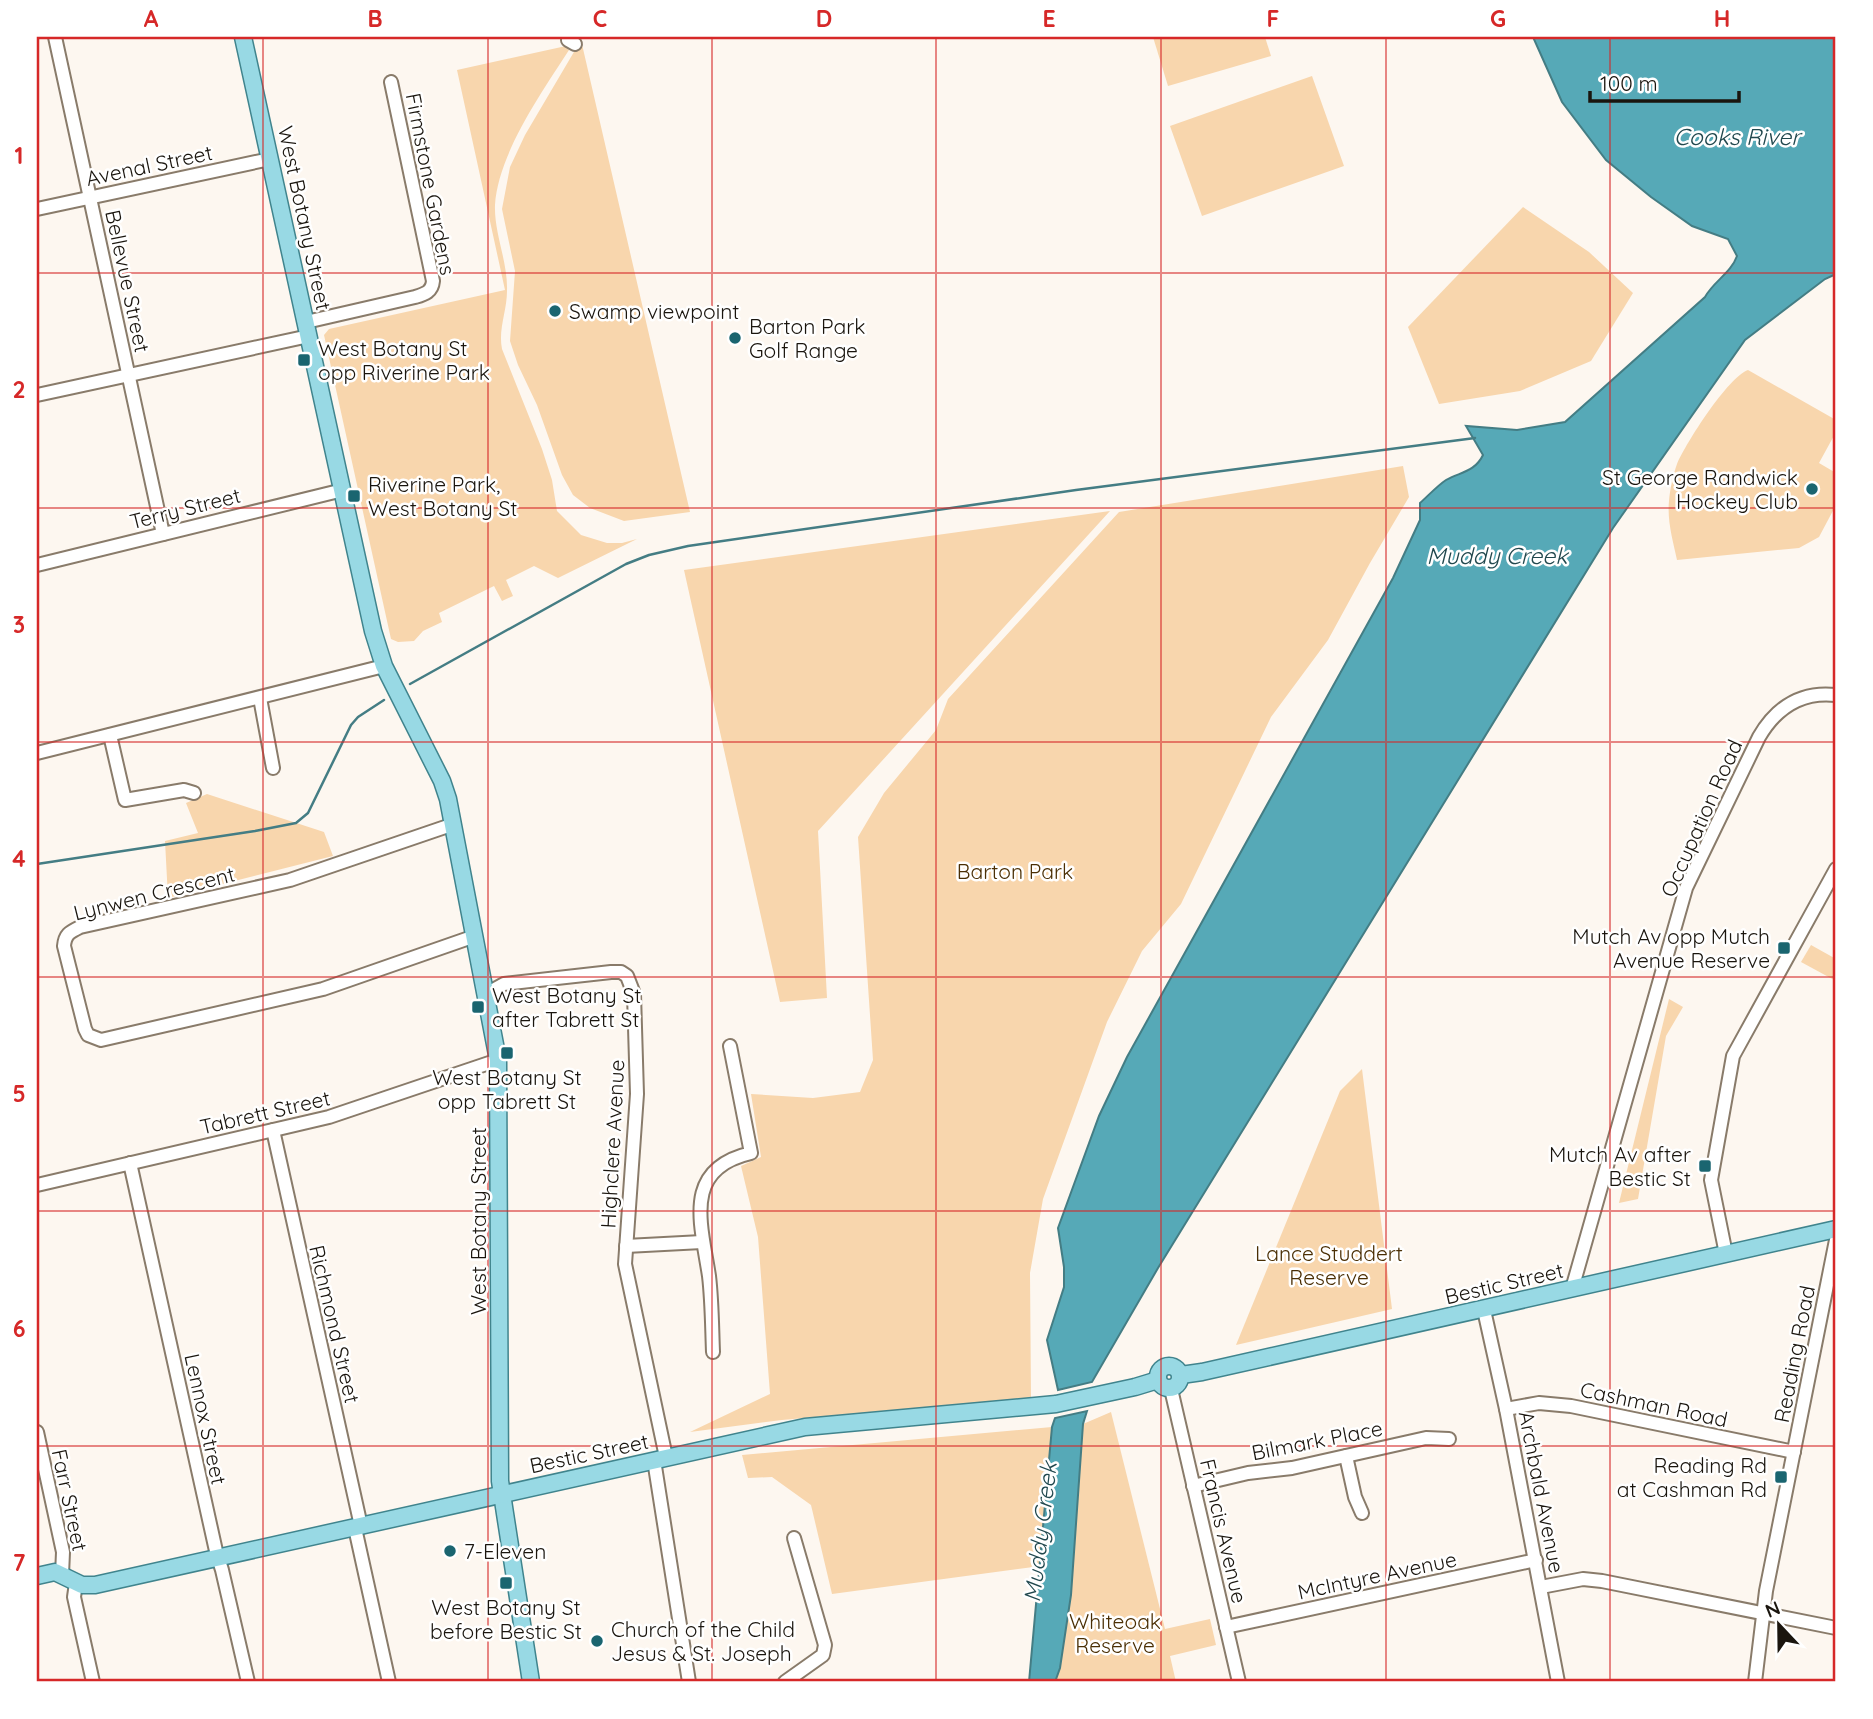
<svg xmlns="http://www.w3.org/2000/svg" width="1873" height="1719" font-family="Quicksand,sans-serif">
<rect width="100%" height="100%" fill="#fdf7f0"/>
<!-- green -->
<g fill="#f8d6ad">
<path d="M1153,37H1265L1271,56L1168,86Z"/>
<path d="M581,40L690,512L624,521L590,508L573,495L562,475L537,405L518,365L510,341L515,271L502,209L510,167L525,135Z"/>
<path d="M566,46L569,50C542,92 498,154 495,205C494,233 508,262 507,291C507,311 498,329 502,349L542,449L552,480L557,511L581,535L607,543H622L637,539L558,578L534,566L506,580L513,596L502,601L494,586L439,613L442,622L423,631L414,641L398,642L391,639L324,335L329,329L505,290L457,70Z"/>
<path d="M1312,76L1344,166L1202,216L1170,126Z"/>
<path d="M1523,207L1589,252L1633,293L1591,361L1520,391L1439,404L1408,327Z"/>
<path d="M1748,370L1836,420V432L1819,463L1836,473V505L1819,537L1799,548L1677,560C1673,541 1667,521 1669,501C1670,489 1673,475 1677,464C1686,443 1728,377 1748,370Z"/>
<path d="M1403,466L1409,497L1370,563L1328,640L1271,717L1181,904L1142,951L1107,1022L1043,1199L1030,1273L1031,1398L782,1420L690,1432L770,1394L758,1237L741,1166L761,1157L751,1094L813,1098L860,1092L873,1060L858,837L884,793L936,730L948,699L1119,512Z"/>
<path d="M1110,511L818,831L827,998L780,1002L684,570Z"/>
<path d="M207,794L324,832L333,856L168,898L165,841L198,833L186,803Z"/>
<path d="M1811,945L1836,959V981L1801,962Z"/>
<path d="M1669,999L1683,1007L1666,1036L1638,1199L1619,1203Z"/>
<path d="M1362,1069L1392,1309L1236,1345L1340,1091Z"/>
<path d="M1111,1412L1165,1629L1210,1619L1216,1645L1170,1656L1176,1682H1055L1060,1668L1071,1595L1083,1424Z"/>
<path d="M1052,1427L1041,1566L832,1594L811,1505L772,1477L748,1478L742,1455Z"/>
</g>
<!-- water -->
<g fill="#56a9b7" stroke="#447d84" stroke-width="2">
<path d="M1533,37H1836V274L1825,279L1745,340L1613,528L1158,1268L1092,1382L1058,1390L1047,1340L1064,1287V1267L1058,1228L1099,1116L1127,1057L1393,578L1420,520V503C1428,496 1437,486 1446,480C1460,472 1475,472 1483,455L1466,426L1517,430L1565,422L1705,297C1714,281 1731,273 1737,256L1728,239L1692,226L1651,197L1606,160L1562,102Z"/>
<path d="M1087,1411L1083,1424L1071,1595L1060,1668L1055,1682H1029L1052,1427L1055,1418Z"/>
</g>
<g fill="none" stroke-linecap="round" stroke-linejoin="round">
<!-- stream -->
<g stroke="#447d84" stroke-width="2.5">
<path d="M410,684L626,564L649,555L688,546L1076,490L1475,438"/>
<path d="M37,864L255,831L296,823L308,813L351,725L358,717L384,700"/>
</g>
<!-- minor casing -->
<g stroke="#897b6a" stroke-width="16">
<g id="minor">
<path d="M55,37L163,534"/>
<path d="M569,37L568,40L575,44"/>
<path d="M37,209L270,159"/>
<path d="M306,322L415,297C425,294 432,292 433,281L391,82"/>
<path d="M37,395L309,336"/>
<path d="M37,565L343,490"/>
<path d="M260,698L273,768"/>
<path d="M110,735L125,800L184,790L194,793"/>
<path d="M37,753L384,666"/>
<path d="M454,824L290,880L80,927C70,932 65,934 64,946L85,1029L88,1035L101,1040L323,989L475,936"/>
<path d="M486,994L504,984L611,972H621L627,976L634,994L637,1094L625,1264L666,1457"/>
<path d="M273,1130L361,1526"/>
<path d="M130,1163L216,1551L222,1570L248,1682"/>
<path d="M37,1185L329,1117L498,1060"/>
<path d="M626,1246L702,1242"/>
<path d="M1726,1254L1711,1180L1733,1056L1836,869"/>
<path d="M1572,1289L1686,888L1759,737C1776,708 1801,691 1836,695"/>
<path d="M1484,1310L1506,1409L1558,1682"/>
<path d="M713,1352C712,1327 712,1301 709,1276C701,1223 682,1169 751,1153L730,1046"/>
<path d="M1171,1389L1239,1682"/>
<path d="M1506,1409L1539,1403L1571,1406L1794,1452"/>
<path d="M37,1432L63,1552L62,1575"/>
<path d="M1346,1456L1355,1497L1362,1513"/>
<path d="M654,1460L689,1682"/>
<path d="M1193,1486L1248,1473L1292,1468L1426,1438L1449,1439"/>
<path d="M355,1528L389,1682"/>
<path d="M76,1583L74,1597L93,1682"/>
<path d="M1541,1587L1583,1579L1602,1581L1836,1628"/>
<path d="M1226,1627L1536,1560"/>
<path d="M785,1682L823,1655L825,1645L794,1538"/>
<path d="M1755,1682L1766,1591L1836,1240"/>
</g>
</g>
<!-- major casing -->
<g stroke="#40848d" stroke-width="19">
<g id="major">
<path d="M243,37L373,631L384,666L442,781L448,799L498,1060L500,1481L531,1682"/>
<circle cx="1169" cy="1377" r="11"/>
<path d="M1181,1375L1202,1372L1836,1229"/>
<path d="M37,1576L55,1572L82,1585H95L805,1427L1056,1404L1135,1387L1158,1380"/>
</g>
</g>
<!-- minor -->
<use href="#minor" stroke="#fff" stroke-width="12"/>
<!-- major -->
<use href="#major" stroke="#98d9e4" stroke-width="16"/>
</g>
<!-- grid -->
<path fill="none" stroke="#d62828" stroke-width="2" stroke-opacity="0.55" d="M263,37V1682M488,37V1682M712,37V1682M936,37V1682M1161,37V1682M1386,37V1682M1610,37V1682M37,273H1836M37,508H1836M37,742H1836M37,977H1836M37,1211H1836M37,1446H1836"/>
<!-- markers -->
<g fill="#1a6570" stroke="#fff" stroke-width="2.5">
<circle cx="555" cy="311" r="7"/>
<circle cx="735" cy="338" r="7"/>
<rect x="297" y="353" width="14" height="14" rx="3.5"/>
<circle cx="1812" cy="489" r="7"/>
<rect x="347" y="489" width="14" height="14" rx="3.5"/>
<rect x="1777" y="941" width="14" height="14" rx="3.5"/>
<rect x="471" y="1000" width="14" height="14" rx="3.5"/>
<rect x="500" y="1046" width="14" height="14" rx="3.5"/>
<rect x="1698" y="1159" width="14" height="14" rx="3.5"/>
<rect x="1774" y="1470" width="14" height="14" rx="3.5"/>
<circle cx="450" cy="1551" r="7"/>
<rect x="499" y="1576" width="14" height="14" rx="3.5"/>
<circle cx="597" cy="1641" r="7"/>
</g>
<g text-anchor="middle" dominant-baseline="central" stroke-width="5" stroke-linejoin="round" paint-order="stroke">
<!-- street labels -->
<g font-size="21" fill="#1a150e" stroke="#fff">
<text transform="translate(149 165) rotate(-12)">Avenal Street</text>
<text transform="translate(431 184) rotate(79)">Firmstone Gardens</text>
<text transform="translate(305 218) rotate(78)">West Botany Street</text>
<text transform="translate(128 281) rotate(78)">Bellevue Street</text>
<text transform="translate(185 508) rotate(-14)">Terry Street</text>
<text transform="translate(1701 818) rotate(-66)">Occupation Road</text>
<text transform="translate(154 893) rotate(-14)">Lynwen Crescent</text>
<text transform="translate(265 1112) rotate(-13)">Tabrett Street</text>
<text transform="translate(612 1144) rotate(-87)">Highclere Avenue</text>
<text transform="translate(478 1221) rotate(-90)">West Botany Street</text>
<text transform="translate(1504 1283) rotate(-13)">Bestic Street</text>
<text transform="translate(335 1324) rotate(77)">Richmond Street</text>
<text transform="translate(1794 1354) rotate(-79)">Reading Road</text>
<text transform="translate(1654 1404) rotate(12)">Cashman Road</text>
<text transform="translate(206 1419) rotate(78)">Lennox Street</text>
<text transform="translate(1317 1440) rotate(-11)">Bilmark Place</text>
<text transform="translate(589 1453) rotate(-12)">Bestic Street</text>
<text transform="translate(1542 1492) rotate(79)">Archbald Avenue</text>
<text transform="translate(70 1500) rotate(78)">Farr Street</text>
<text transform="translate(1224 1531) rotate(77)">Francis Avenue</text>
<text transform="translate(1377 1575) rotate(-12)">McIntyre Avenue</text>
</g>
<!-- poi labels -->
<g font-size="21" fill="#1a150e" stroke="#fff" text-anchor="start">
<text x="569" y="311">Swamp viewpoint</text>
<text x="749" y="326">Barton Park<tspan x="749" dy="24">Golf Range</tspan></text>
<text x="318" y="348">West Botany St<tspan x="318" dy="24">opp Riverine Park</tspan></text>
<text x="1798" y="477" text-anchor="end">St George Randwick<tspan x="1798" dy="24">Hockey Club</tspan></text>
<text x="368" y="484">Riverine Park,<tspan x="368" dy="24">West Botany St</tspan></text>
<text x="1770" y="936" text-anchor="end">Mutch Av opp Mutch<tspan x="1770" dy="24">Avenue Reserve</tspan></text>
<text x="492" y="995">West Botany St<tspan x="492" dy="24">after Tabrett St</tspan></text>
<text x="507" y="1077" text-anchor="middle">West Botany St<tspan x="507" dy="24">opp Tabrett St</tspan></text>
<text x="1691" y="1154" text-anchor="end">Mutch Av after<tspan x="1691" dy="24">Bestic St</tspan></text>
<text x="1767" y="1465" text-anchor="end">Reading Rd<tspan x="1767" dy="24">at Cashman Rd</tspan></text>
<text x="464" y="1551">7-Eleven</text>
<text x="506" y="1607" text-anchor="middle">West Botany St<tspan x="506" dy="24">before Bestic St</tspan></text>
<text x="611" y="1629">Church of the Child<tspan x="611" dy="24">Jesus &amp; St. Joseph</tspan></text>
</g>
<!-- park labels -->
<g font-size="21" fill="#4b2f04" stroke="#fff">
<text x="1015" y="871">Barton Park</text>
<text x="1329" y="1253">Lance Studdert<tspan x="1329" dy="24">Reserve</tspan></text>
<text x="1115" y="1621">Whiteoak<tspan x="1115" dy="24">Reserve</tspan></text>
</g>
<!-- water labels -->
<g font-size="23" font-style="italic" fill="#21484e" stroke="#fff">
<text x="1737" y="136">Cooks River</text>
<text x="1497" y="555">Muddy Creek</text>
<text transform="translate(1040 1532) rotate(-83)">Muddy Creek</text>
</g>
</g>
<!-- border -->
<rect width="1873" height="1719" fill="none" stroke="#ffffff" stroke-width="77"/>
<!-- north arrow -->
<g transform="translate(1779 1625) rotate(338)" stroke="#ffffff" stroke-width="5" paint-order="stroke">
<path d="M0-5L12 26L0 18L-12 26Z" fill="#1a150e"/>
<text y="-10" font-size="19" font-weight="bold" text-anchor="middle" fill="#1a150e">N</text>
</g>
<!-- scale -->
<path d="M1590 91v10h149v-10" fill="none" stroke="#1a150e" stroke-width="3.5"/>
<text x="1600" y="91" font-size="21" fill="#1a150e" stroke="#ffffff" stroke-width="5" paint-order="stroke">100 m</text>
<rect x="38" y="38" width="1796" height="1642" fill="none" stroke="#d62828" stroke-width="2.5"/>
<g font-size="23" text-anchor="middle" font-weight="bold" fill="#d62828">
<text x="151" y="27">A</text>
<text x="375" y="27">B</text>
<text x="600" y="27">C</text>
<text x="824" y="27">D</text>
<text x="1049" y="27">E</text>
<text x="1273" y="27">F</text>
<text x="1498" y="27">G</text>
<text x="1722" y="27">H</text>
<text x="19" y="164">1</text>
<text x="19" y="398">2</text>
<text x="19" y="633">3</text>
<text x="19" y="867">4</text>
<text x="19" y="1102">5</text>
<text x="19" y="1337">6</text>
<text x="19" y="1571">7</text>
</g>
</svg>
